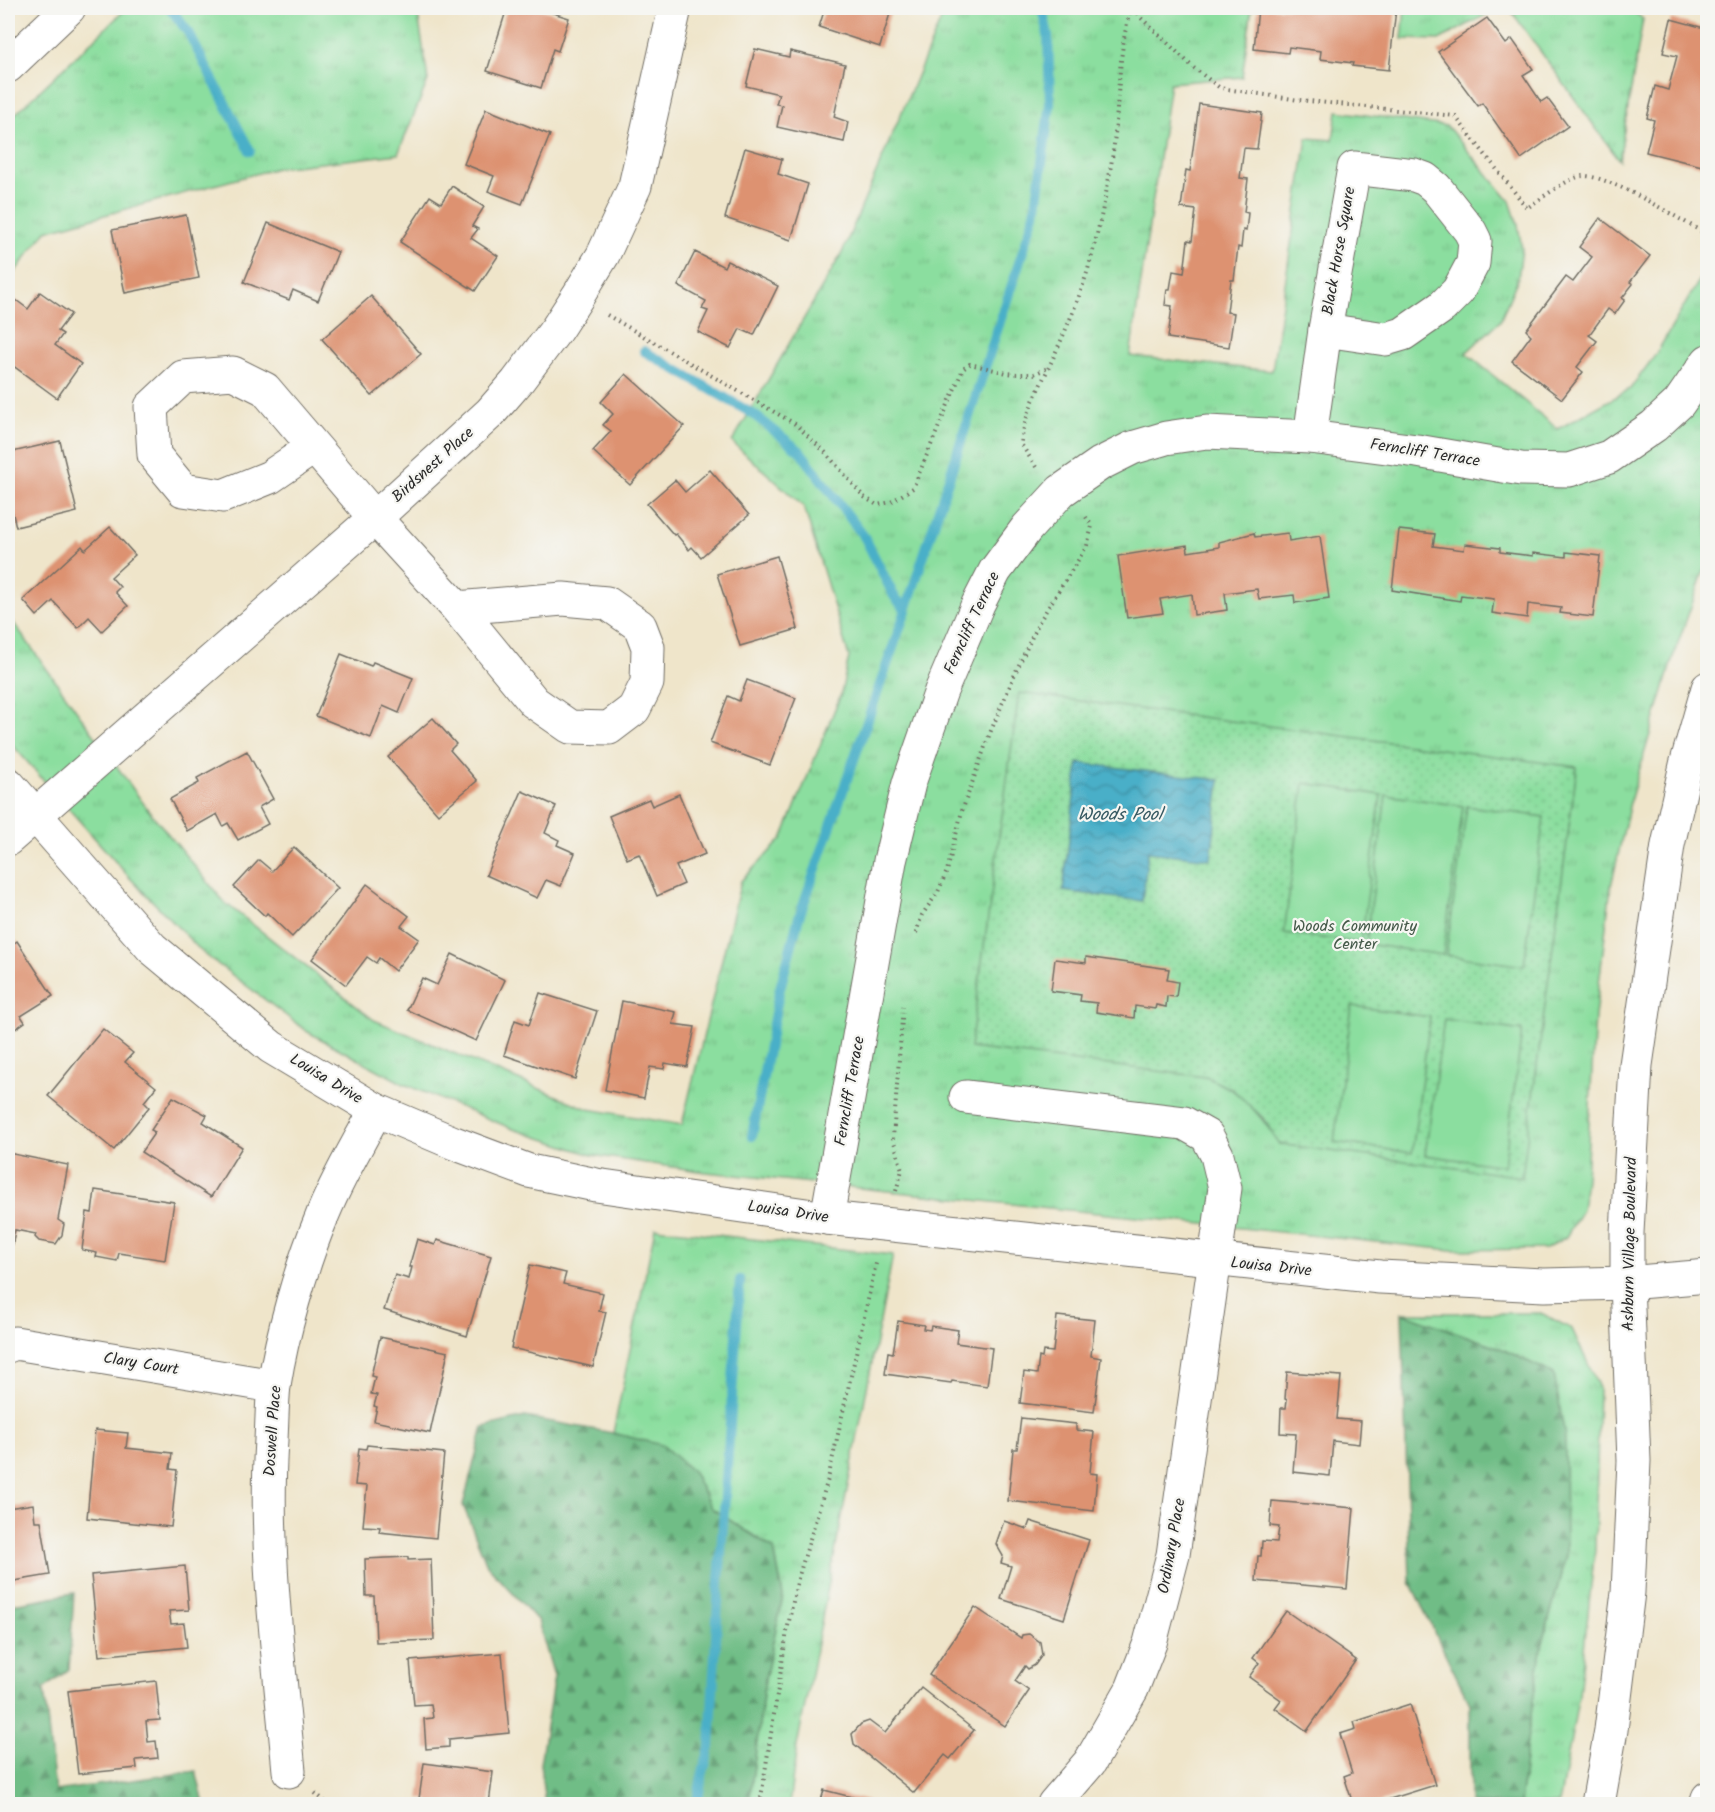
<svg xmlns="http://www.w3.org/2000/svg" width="1715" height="1812" font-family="Kalam,sans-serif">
<defs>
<pattern id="grass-tufts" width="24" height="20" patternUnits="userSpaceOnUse" patternTransform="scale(1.5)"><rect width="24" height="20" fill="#8bde9f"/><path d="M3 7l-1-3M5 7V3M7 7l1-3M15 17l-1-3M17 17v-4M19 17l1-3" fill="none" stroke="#78bf89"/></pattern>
<pattern id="forest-firs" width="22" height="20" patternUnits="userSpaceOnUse" patternTransform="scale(1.5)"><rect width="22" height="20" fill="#70bd86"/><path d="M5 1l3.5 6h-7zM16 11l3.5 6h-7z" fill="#5c9a6e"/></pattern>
<pattern id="park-dots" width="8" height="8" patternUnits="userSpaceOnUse" patternTransform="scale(1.5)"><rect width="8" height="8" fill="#8bde9f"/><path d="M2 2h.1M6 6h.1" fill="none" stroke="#78bf89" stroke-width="1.8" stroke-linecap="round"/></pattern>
<pattern id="water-waves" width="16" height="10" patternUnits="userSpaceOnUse" patternTransform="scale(1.5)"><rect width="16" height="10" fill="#49afc8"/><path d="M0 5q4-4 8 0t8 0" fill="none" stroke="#3d8fa3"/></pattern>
</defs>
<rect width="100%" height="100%" fill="#f6f6f2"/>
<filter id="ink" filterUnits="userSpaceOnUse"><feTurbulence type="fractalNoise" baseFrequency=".0167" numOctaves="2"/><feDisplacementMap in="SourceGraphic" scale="12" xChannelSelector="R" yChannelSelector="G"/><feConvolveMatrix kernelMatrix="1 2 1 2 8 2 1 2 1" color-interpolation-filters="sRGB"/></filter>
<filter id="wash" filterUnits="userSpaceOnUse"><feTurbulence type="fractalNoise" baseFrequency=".008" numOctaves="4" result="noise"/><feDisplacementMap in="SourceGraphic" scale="24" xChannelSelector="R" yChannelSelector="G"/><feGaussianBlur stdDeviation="1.35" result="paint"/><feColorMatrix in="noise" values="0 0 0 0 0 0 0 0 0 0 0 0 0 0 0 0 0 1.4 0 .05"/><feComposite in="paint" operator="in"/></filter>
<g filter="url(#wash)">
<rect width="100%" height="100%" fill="#efe5ca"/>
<!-- grass -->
<g fill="url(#grass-tufts)" stroke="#5b8465" stroke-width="1.5" fill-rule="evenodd">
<path d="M127,8H417L428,80L398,154L277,168L46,231L8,281V121Z"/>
<path d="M946,8H1252L1242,77L1170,83L1130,356L1272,371L1307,138L1333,140L1337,111L1447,126L1510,201L1518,225L1522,249L1518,278L1500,321L1466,353L1558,429L1630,389L1656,354L1707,267V562L1673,657L1631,798L1611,886L1595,1016L1586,1179L1582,1210L1566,1237L1546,1249L1452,1250L706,1172L592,1155L513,1129L404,1084L308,1032L203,953L129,877L8,740V615L146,807L224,902L374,1020L588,1109L682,1125L741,881L782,839L841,694L849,657L804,507L732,442L842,253ZM1577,767L1279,1144C1262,1116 1239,1087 1206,1077C1193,1073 1178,1072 1164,1070Z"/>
<path d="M1405,8H1499L1439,40L1402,39Z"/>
<path d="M1509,8H1629L1643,19L1619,160Z"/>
<path d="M655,1228L893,1255L797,1746L789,1804H749L765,1679L783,1596L774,1549L711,1508L693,1472L613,1433Z"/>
<path d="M1402,1313H1541L1572,1329L1599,1388L1595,1549L1579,1695L1559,1804H1520L1527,1740L1541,1650L1566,1555L1554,1374L1500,1348Z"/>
</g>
<!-- forest -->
<g fill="url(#forest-firs)" stroke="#4e7458" stroke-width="1.5">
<path d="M1402,1313L1500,1348L1554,1374L1565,1436L1566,1555L1541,1650L1527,1740L1520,1804H1470V1704L1410,1582Z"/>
<path d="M525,1417L613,1433L662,1445L693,1472L711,1508L774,1549L783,1596L765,1679L749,1804H545L540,1764L554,1676L538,1621L487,1565L463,1505L483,1427Z"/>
<path d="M74,1593L69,1669L44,1689L55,1791L196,1771L204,1804H8V1605Z"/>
</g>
<!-- park -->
<path fill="url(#park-dots)" stroke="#5b8465" stroke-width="1.5" d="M1019,693L1577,767L1522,1177L1279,1144L1263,1118L1233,1090L1206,1077L970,1048Z"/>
<!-- pitch -->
<g fill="#8bde9f" stroke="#5b8465" stroke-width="1.5">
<path d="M1304,783L1381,795L1361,943L1284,933Z"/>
<path d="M1386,795L1463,806L1443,955L1366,944Z"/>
<path d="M1467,806L1544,817L1524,966L1446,955Z"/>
<path d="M1352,1006L1430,1017L1412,1153L1334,1142Z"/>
<path d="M1444,1019L1522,1031L1504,1166L1425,1155Z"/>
</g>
<!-- water -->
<path fill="url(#water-waves)" stroke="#3a6d7a" stroke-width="1.5" d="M1078,763L1220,780L1211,859L1148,852L1142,901L1063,891Z"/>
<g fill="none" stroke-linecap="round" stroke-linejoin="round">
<!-- stream -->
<g stroke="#49afc8" stroke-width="10">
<path d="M170,8L188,32L250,151"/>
<path d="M644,351L753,414L800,451L865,538L894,596L906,610"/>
<path d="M752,1136L779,992L799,917L906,610L1035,214L1050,104L1048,35L1042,8"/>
<path d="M697,1804L702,1776L710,1747L719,1582L740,1280"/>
</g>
</g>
<g id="blocks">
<!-- building -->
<g fill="#dd9271">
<path d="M507,8H537L569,18L558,51L553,49L541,88L487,71Z"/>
<path d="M825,8H902L900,13L891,10L880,47L819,27Z"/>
<path d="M1258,8H1381L1396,9L1389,70L1352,66L1353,63L1320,59L1321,51L1289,47L1288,53L1254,49Z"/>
<path d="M1487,18L1506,44L1512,39L1533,69L1523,75L1541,102L1547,98L1568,126L1521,159L1482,103L1478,106L1438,52Z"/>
<path d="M1671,19L1708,29V160L1706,167L1646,152L1654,120L1647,118L1655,86L1668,90L1677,56L1663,53Z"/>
<path d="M755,49L789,57L790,51L845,64L834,117L848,122L844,142L777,127L782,105L776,104L779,94L746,86Z"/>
<path d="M1199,104L1262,113L1257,149L1244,148L1240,178L1248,179L1244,212L1248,213L1246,231L1243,230L1241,248L1238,247L1234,280H1231L1227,312L1234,313L1229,347L1168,338L1172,306L1165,305L1167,289H1170L1173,271L1184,273L1188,240L1192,241L1196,210L1181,208L1186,170L1190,171Z"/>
<path d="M486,109L550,135L522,204L488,191L494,176L464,164Z"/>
<path d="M745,148L782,159L778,174L808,184L791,240L725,218Z"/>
<path d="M452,186L484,207L472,226L478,229L471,238L498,256L475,291L400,242L430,196L441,203Z"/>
<path d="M186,215L199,278L125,293L112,230Z"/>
<path d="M1600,218L1650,256L1630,282L1633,284L1622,298L1625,300L1615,314L1608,309L1589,335L1597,341L1577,367L1583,372L1562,399L1512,361L1531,335L1526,330L1566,277L1573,282L1592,257L1579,247Z"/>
<path d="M268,223L338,252L318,301L293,290L289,300L244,282Z"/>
<path d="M695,252L724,267L727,261L778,286L754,335L740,329L730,348L698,332L708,311L702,309L706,301L678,286Z"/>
<path d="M40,292L71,314L58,331L63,334L55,345L81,364L57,398L8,362V312L16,300L28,309Z"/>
<path d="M371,296L421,354L372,396L322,339Z"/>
<path d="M626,374L684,426L630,485L593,451L611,431L603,425L613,414L601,402Z"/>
<path d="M60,441L77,512L16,527L11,506L8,507V453Z"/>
<path d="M710,470L749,515L701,557L692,547L689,550L676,534L674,535L647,504L675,480L685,492Z"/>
<path d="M110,527L135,555L111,577L120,587L115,592L128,606L102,631L89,617L78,628L53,601L37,616L23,600L82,546L85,550Z"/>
<path d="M1399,530L1435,534L1433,546L1464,550L1465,544L1500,548V552L1533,556V553L1566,557V552L1600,556L1593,617L1560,613L1561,608L1528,604L1527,618L1492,613L1494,599L1461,595L1460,601L1392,590Z"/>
<path d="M1254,533L1255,537L1288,533L1289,541L1320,536L1329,598L1295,603L1294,595L1259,599L1257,589L1225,593L1227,610L1194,615L1192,594L1160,599L1163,613L1127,618L1118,556L1187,545L1188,552L1219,547V542Z"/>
<path d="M777,556L798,629L740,646L717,574Z"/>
<path d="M341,654L371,666L373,662L413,678L399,713L383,706L371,738L316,716Z"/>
<path d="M747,680L796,698L770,765L710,743L728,696L739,701Z"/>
<path d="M433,718L456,744L450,750L477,781L438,814L388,757Z"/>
<path d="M247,751L273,799L259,807L268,824L238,840L228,823L223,826L217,814L187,831L170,799L199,783L197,778Z"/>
<path d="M522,791L556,806L545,833L559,840L557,845L575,853L561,886L546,880L537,898L486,875Z"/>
<path d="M679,794L705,854L676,866L684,884L657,896L639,854L627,859L609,816L649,799L652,806Z"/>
<path d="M294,847L338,888L292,937L267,913L265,916L234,887L259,860L272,871Z"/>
<path d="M367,884L409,916L401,926L419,939L395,971L379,958L376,963L367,957L346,985L312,959Z"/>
<path d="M17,941L53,996L21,1016L25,1022L8,1034V948Z"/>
<path d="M452,954L505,980L476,1041L407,1010L422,978L437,985Z"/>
<path d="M1086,957L1169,969L1167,980L1178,982L1176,997L1167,996L1166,1007L1156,1005L1155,1009L1135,1006L1134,1018L1096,1012L1097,1003L1080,1001L1081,995L1051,991L1055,959L1086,963Z"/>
<path d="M540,993L597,1011L575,1079L504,1055L515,1020L529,1025Z"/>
<path d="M622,1001L676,1012L673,1024L695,1027L687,1067L665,1063L664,1069L650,1067L644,1098L605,1090Z"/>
<path d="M103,1029L133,1053L125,1062L156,1087L144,1102L149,1107L114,1150L48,1096Z"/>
<path d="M173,1097L207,1115L203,1122L242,1147L211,1197L141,1152L155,1132L151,1130Z"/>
<path d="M8,1153L68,1165L58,1220L64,1224L62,1235L56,1244L39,1241L35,1237L36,1234L15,1230L12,1248H8Z"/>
<path d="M95,1190L174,1202L165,1260L119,1253L117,1261L96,1257L97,1253L82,1250L87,1212L92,1213Z"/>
<path d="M417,1239L435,1245L437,1240L491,1256L467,1336L384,1310L395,1275L409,1279L412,1267H409Z"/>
<path d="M530,1265L566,1273L563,1284L603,1293L599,1311L606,1312L593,1367L511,1348Z"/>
<path d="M1057,1316L1095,1320L1091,1356L1101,1358L1094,1412L1020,1403L1024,1372L1037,1374L1039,1357L1042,1358L1043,1351L1053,1352Z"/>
<path d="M898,1321L924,1325L923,1329L930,1330L931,1326L958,1330L956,1343L992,1348L987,1386L952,1381L951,1383L885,1374L888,1352L893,1353Z"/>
<path d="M380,1337L448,1352L430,1433L374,1421L377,1407L374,1406L377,1395L371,1394L375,1377L371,1376Z"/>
<path d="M1287,1372L1341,1376L1337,1419L1361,1421L1359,1444L1333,1441L1330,1476L1293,1472L1296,1434L1280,1433L1281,1408H1286L1287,1400L1285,1399Z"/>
<path d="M1021,1418L1076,1424V1430L1094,1432L1090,1473L1097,1474L1094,1511L1008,1501L1013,1449H1017Z"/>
<path d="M95,1430L128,1433L126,1448L172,1453L170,1469L177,1470L171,1527L87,1518Z"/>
<path d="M367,1445L444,1453L436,1538L379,1532L380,1527L363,1526L367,1486L355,1485L359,1448L366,1449Z"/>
<path d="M1272,1501L1354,1508L1347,1589L1256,1581L1258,1556H1261L1262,1541L1277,1542L1279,1527L1270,1526Z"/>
<path d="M33,1504L35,1521H41L50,1575L8,1582V1508Z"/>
<path d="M1004,1521L1027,1529L1030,1521L1089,1540L1064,1619L1001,1599L1011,1566L1001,1563L1003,1556L996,1544Z"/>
<path d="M408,1557V1560L431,1559L434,1640L376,1642L374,1596H366L365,1559Z"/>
<path d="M185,1566L189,1610L169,1611L171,1624L184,1623L187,1647L99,1656L91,1575Z"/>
<path d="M975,1607L1021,1638L1022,1635L1029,1634L1040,1642L1042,1655L1035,1665L1028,1669L1025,1666L1015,1681L1029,1691L1005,1726L929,1675Z"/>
<path d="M1286,1611L1356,1660L1307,1731L1275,1708L1281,1700L1249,1677L1259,1663L1253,1658Z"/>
<path d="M502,1653L509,1733L449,1739V1747L426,1749L424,1719L433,1718L431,1704L414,1705L410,1661Z"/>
<path d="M156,1681L160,1720L146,1721L148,1742L156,1741L158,1758L136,1760L137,1768L78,1774L68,1691Z"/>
<path d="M921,1688L974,1730L950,1759L945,1755L914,1793L854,1744L852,1734L861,1724L869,1721L885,1733Z"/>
<path d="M1410,1704L1435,1785L1374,1804H1353L1344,1776L1352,1773L1340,1734L1356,1729L1354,1722Z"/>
<path d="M424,1763L493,1772L489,1804H428L429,1800L419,1799Z"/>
<path d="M824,1790L879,1804H820Z"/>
</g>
</g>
</g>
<g filter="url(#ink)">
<use href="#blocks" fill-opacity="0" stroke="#706c63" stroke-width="1.5"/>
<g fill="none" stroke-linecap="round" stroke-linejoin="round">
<!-- minor casing -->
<g stroke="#706c63" stroke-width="35">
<g id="minor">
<path d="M8,66L69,8"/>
<path d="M1354,168L1414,175L1425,179L1436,188L1470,231L1475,241L1473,263L1458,291L1442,307L1403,334L1386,339L1325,330Z"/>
<path d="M1310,437L1325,330"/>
<path d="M314,447L270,477L223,496L183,490L154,455L151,407L183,377L233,373L265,389L375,518L457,608L534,702L570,727L609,728L634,709L647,683L648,647L640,626L607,603L563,599L457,608"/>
<path d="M8,784L152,948L271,1047L376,1110L454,1143L529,1171L596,1185L827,1218L1380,1277L1544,1285L1627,1283L1708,1276"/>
<path d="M8,839L375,518L490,413L517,382L556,330L578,296L603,255L635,186L675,8"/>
<path d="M966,1097L1184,1123L1207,1136L1217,1155L1225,1188L1173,1555L1150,1643L1132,1689L1090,1762L1054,1804"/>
<path d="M827,1218L890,861L909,783L941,691L978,604L995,571L1027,528L1061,491L1100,464L1132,448L1166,438L1207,432L1310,437L1417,451L1521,469L1569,470L1609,457L1654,426L1679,403L1708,361"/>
<path d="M8,1346L15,1343L274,1386"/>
<path d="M289,1771C279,1661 264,1551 271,1440C272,1422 272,1403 274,1385C282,1334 301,1267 321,1219C335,1182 358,1145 376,1110"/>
</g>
</g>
<!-- major casing -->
<g stroke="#706c63" stroke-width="35">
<g id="major">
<path d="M1598,1804L1611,1730L1628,1592L1634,1461L1627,1283V1233L1636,1065L1668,845L1686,765L1708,688"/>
<path d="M1706,1804L1708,1798"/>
</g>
</g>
<!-- path -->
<g stroke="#706c63" stroke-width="4" stroke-dasharray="1.5 4.5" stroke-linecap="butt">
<path d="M1135,8L1140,17L1194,68L1220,88L1299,100L1455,116L1527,208C1539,200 1569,177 1583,176C1610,175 1680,220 1708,235"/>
<path d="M607,315L795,424L825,452L864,497L877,505L891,502L913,488L963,369L970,364L1007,373L1017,374H1034L1048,368"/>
<path d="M1036,467L1021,444C1024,416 1037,392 1049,367C1067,328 1084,289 1094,247C1102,213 1110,178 1114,144C1119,98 1118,52 1131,8"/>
<path d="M916,933L922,915L938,892L947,871L962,811L990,733L1017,669L1039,622L1087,546L1092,526L1086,517"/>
<path d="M896,1191L902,1170L893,1138L903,1006"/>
<path d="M315,1793L328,1804"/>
<path d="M760,1804L787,1631L797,1582L828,1479L877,1259"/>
</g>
<!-- minor -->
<use href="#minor" stroke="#fff" stroke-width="33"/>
<!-- major -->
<use href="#major" stroke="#fff" stroke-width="33"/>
</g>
</g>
<g text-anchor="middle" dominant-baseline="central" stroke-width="4.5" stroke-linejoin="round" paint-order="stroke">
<!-- street labels -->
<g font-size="16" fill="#2b2b2b" stroke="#f6f6f2">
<text transform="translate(1339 251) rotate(-80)">Black Horse Square</text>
<text transform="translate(1425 453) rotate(9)">Ferncliff Terrace</text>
<text transform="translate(433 465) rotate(-42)">Birdsnest Place</text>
<text transform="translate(972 623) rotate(-65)">Ferncliff Terrace</text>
<text transform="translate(326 1079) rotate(31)">Louisa Drive</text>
<text transform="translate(850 1091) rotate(-80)">Ferncliff Terrace</text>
<text transform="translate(788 1212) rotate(8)">Louisa Drive</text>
<text transform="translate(1630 1244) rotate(-89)">Ashburn Village Boulevard</text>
<text transform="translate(1271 1267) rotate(6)">Louisa Drive</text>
<text transform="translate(141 1364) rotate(9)">Clary Court</text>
<text transform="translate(273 1431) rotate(-86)">Doswell Place</text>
<text transform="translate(1172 1546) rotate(-80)">Ordinary Place</text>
</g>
<!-- park labels -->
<g font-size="16" fill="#435848" stroke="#f6f6f2">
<text x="1355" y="926">Woods Community<tspan x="1355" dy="18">Center</tspan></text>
</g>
<!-- water labels -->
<g font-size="18" font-style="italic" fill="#365962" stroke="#f6f6f2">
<text x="1120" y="815">Woods Pool</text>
</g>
</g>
<!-- margin -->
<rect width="1715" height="1812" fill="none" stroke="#f6f6f2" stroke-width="30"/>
</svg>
